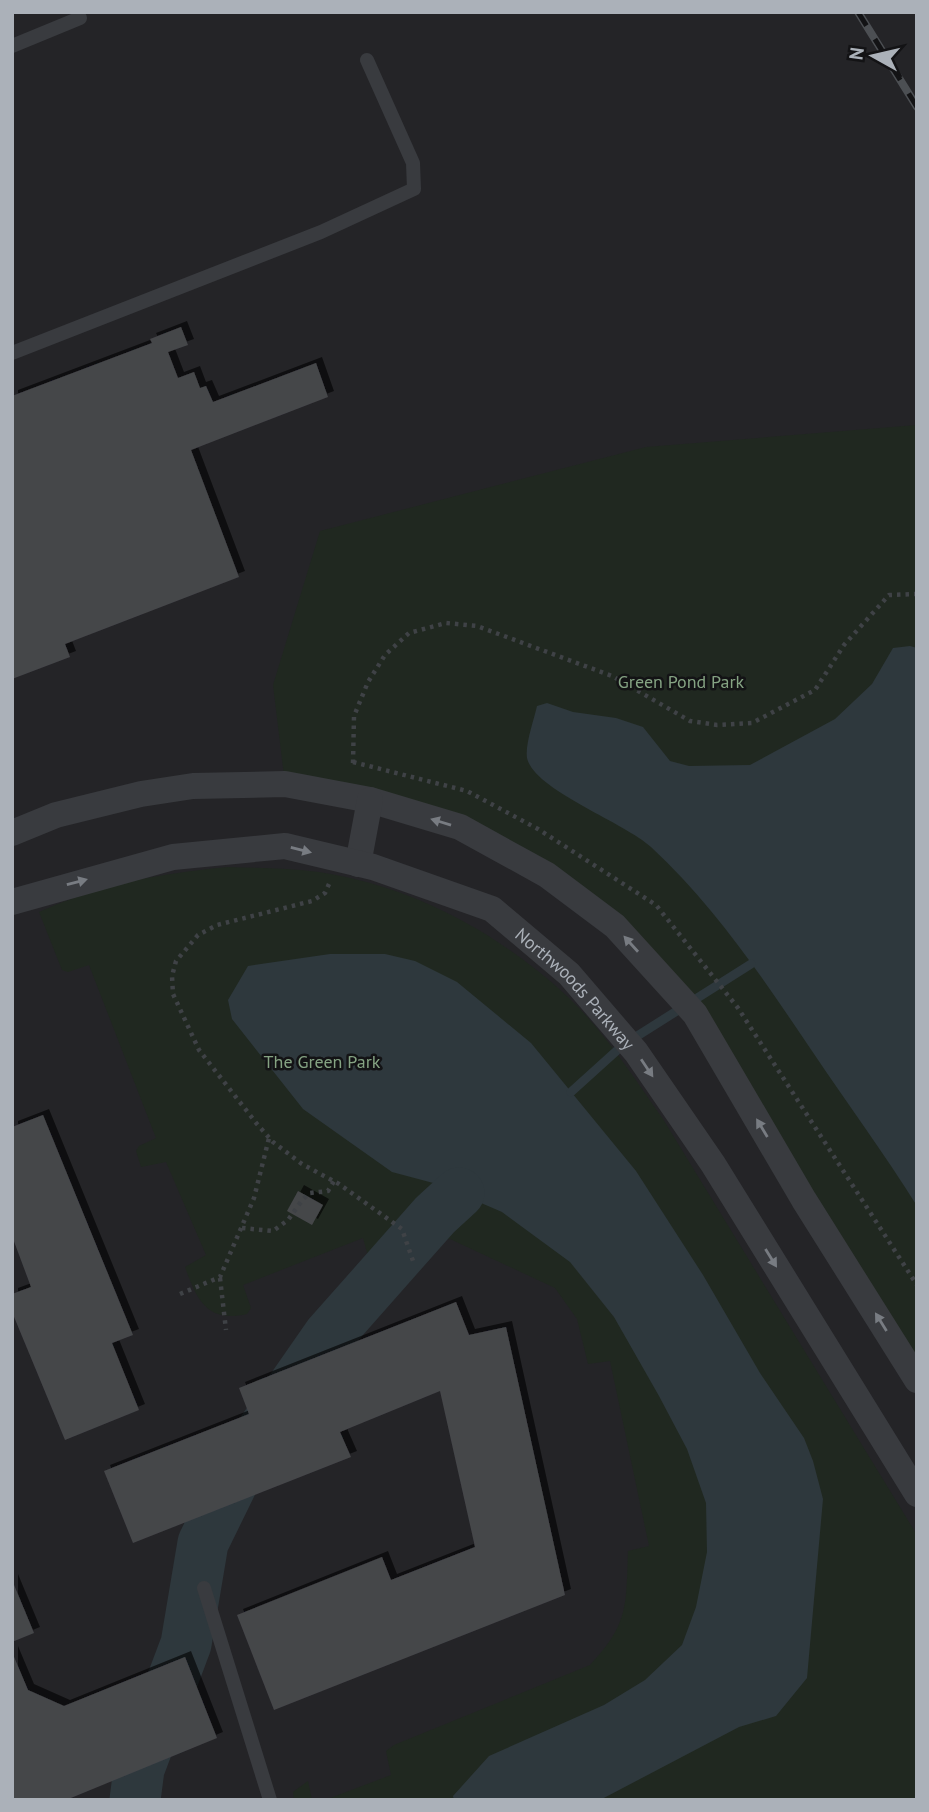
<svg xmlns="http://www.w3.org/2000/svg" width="929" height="1812" font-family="'PT Sans',sans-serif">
<defs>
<filter id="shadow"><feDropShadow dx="6" dy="-6" stdDeviation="0" flood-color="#0009"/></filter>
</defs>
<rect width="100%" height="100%" fill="#18181a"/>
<!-- built -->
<rect fill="#242427" x="12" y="12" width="905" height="1788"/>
<!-- green -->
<g fill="#202820">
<path d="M917,425V1380L695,1014L615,926L460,827L285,784L273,685L320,531L646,447Z"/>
<path d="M228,867C258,868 289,868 319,872C413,886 499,933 568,997C605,1032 634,1078 663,1119L917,1535V1800H325L391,1775L386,1751L394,1745L590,1665C629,1624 626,1605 628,1551L649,1546L610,1361L588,1364L577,1319L555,1288L450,1239L424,1241L375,1259L368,1256L363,1238L243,1285L251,1308L247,1314C208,1323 197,1301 185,1267L206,1255L166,1162L141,1167L136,1151L139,1146L156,1138L89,965L68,972L62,970L39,912C105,883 157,874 228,867Z"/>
<path d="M308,1781L312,1800H294L293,1792Z"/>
</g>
<!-- water -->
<g fill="#2e383d">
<path d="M910,646L917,648V1206C884,1153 847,1103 812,1051C764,980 715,906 651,847C624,822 534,790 527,758C525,744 534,720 537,706L547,703L573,712L616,718L643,727L670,761L689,766L750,765L835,719L872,684L893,648Z"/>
<path d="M330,954H385L415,961L457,982L531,1043L636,1171L703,1275L760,1373L804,1438L813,1461L823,1499L807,1678L776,1716L739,1727L600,1800H454L453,1796L489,1756L604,1705L645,1680L682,1645L696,1607L707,1552L706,1503L687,1449L659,1396L614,1317L570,1262L502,1212L437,1184L392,1172L303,1109L232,1019L228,1000L248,966Z"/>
</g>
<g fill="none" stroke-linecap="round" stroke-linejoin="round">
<!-- stream -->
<path stroke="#2e383d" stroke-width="9" d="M571,1092L623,1045L751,964"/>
<!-- river -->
<path stroke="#2e383d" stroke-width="51" d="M135,1800L139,1769L186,1644L203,1543L248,1451L328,1336L435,1215L459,1193"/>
</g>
<!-- building -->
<g fill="#45464a" filter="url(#shadow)">
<path d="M181,327L188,345L168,352L178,378L194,372L200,388L206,386L213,402L316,363L328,397L191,450L239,577L65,644L70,657L12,679V396L152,343L150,339Z"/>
<path d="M43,1115L133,1335L112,1343L139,1410L65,1440L12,1312V1294L31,1287L12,1236V1127Z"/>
<path d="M298,1191L323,1205L312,1225L287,1211Z"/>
<path d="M456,1302L469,1335L506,1327L565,1595L274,1710L237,1615L382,1557L391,1580L475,1547L440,1391L340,1432L351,1457L133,1543L104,1471L249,1414L239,1388Z"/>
<path d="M12,1580L34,1633L12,1642Z"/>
<path d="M12,1652L28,1690L64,1706L185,1657L217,1738L66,1800H12Z"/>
</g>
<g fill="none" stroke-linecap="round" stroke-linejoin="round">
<!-- path -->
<g stroke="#3f4246" stroke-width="4.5" stroke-dasharray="3.5 5" stroke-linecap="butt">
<path d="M353,762L467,791L538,829L656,905L738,1008L917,1285"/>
<path d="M353,763L354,716L368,682L385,655L409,633L446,623L477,626L612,676L690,721L717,725L752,723L815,690L844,645L889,595L917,594"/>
<path d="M329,884L325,893L312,901L217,925L198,935L176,961L172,976L173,994L199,1050L257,1124L273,1142L302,1164L339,1184L402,1229L413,1261"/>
<path d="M242,1228L273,1231L288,1220L303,1199L310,1193L328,1191L334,1181"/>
<path d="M220,1278L226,1330"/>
<path d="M180,1294L220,1277L254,1198L269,1138"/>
</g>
<!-- lane -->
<g stroke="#393b3f" stroke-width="14">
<path d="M12,46L80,18"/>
<path d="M12,353L321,232L414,189L413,163L367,60"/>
<path d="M204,1588L270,1800"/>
</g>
<!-- street -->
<g stroke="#393b3f" stroke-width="26">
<path d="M12,833L56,815L141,794L193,786L285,784L370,800L460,827L547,875L615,926L695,1014L804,1200L917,1380"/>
<path d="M358,864L370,800"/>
<path id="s1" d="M12,902L173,857L285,846L373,867L492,909L569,974L636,1052L713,1164L917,1494"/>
</g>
<!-- rail casing -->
<g stroke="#4c4f53" stroke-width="8">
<path id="rail" d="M858,12L917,107"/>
</g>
<!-- rail -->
<use href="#rail" stroke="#131315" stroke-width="5" stroke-dasharray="16" stroke-linecap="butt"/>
</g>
<!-- one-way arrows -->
<defs><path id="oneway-solid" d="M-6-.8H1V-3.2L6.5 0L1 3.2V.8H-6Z" transform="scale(1.75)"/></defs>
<g fill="#787c82">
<use href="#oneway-solid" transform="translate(441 822) rotate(-163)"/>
<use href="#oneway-solid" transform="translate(301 850) rotate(14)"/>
<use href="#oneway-solid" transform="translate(77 882) rotate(-15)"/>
<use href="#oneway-solid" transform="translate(631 944) rotate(-132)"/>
<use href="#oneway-solid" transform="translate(647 1068) rotate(56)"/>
<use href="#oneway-solid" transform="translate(762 1128) rotate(-121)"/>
<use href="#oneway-solid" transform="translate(771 1258) rotate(58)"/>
<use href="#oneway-solid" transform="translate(881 1322) rotate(-122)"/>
</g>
<g text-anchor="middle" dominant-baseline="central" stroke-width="5" stroke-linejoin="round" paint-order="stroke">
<!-- park labels -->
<g font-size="18" fill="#85a383" stroke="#131315">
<text x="681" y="681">Green Pond Park</text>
<text x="322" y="1061">The Green Park</text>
</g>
<!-- street labels -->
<g font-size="18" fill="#abb1b9" stroke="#131315">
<text stroke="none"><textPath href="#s1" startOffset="612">Northwoods Parkway</textPath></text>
</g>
</g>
<!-- border -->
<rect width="929" height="1812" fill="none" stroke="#abb1b9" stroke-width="28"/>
<!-- north arrow -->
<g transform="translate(873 56) rotate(278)" stroke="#131315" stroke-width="5" paint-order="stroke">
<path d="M0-5L12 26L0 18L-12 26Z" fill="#abb1b9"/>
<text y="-10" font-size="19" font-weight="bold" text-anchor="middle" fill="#abb1b9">N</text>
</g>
</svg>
